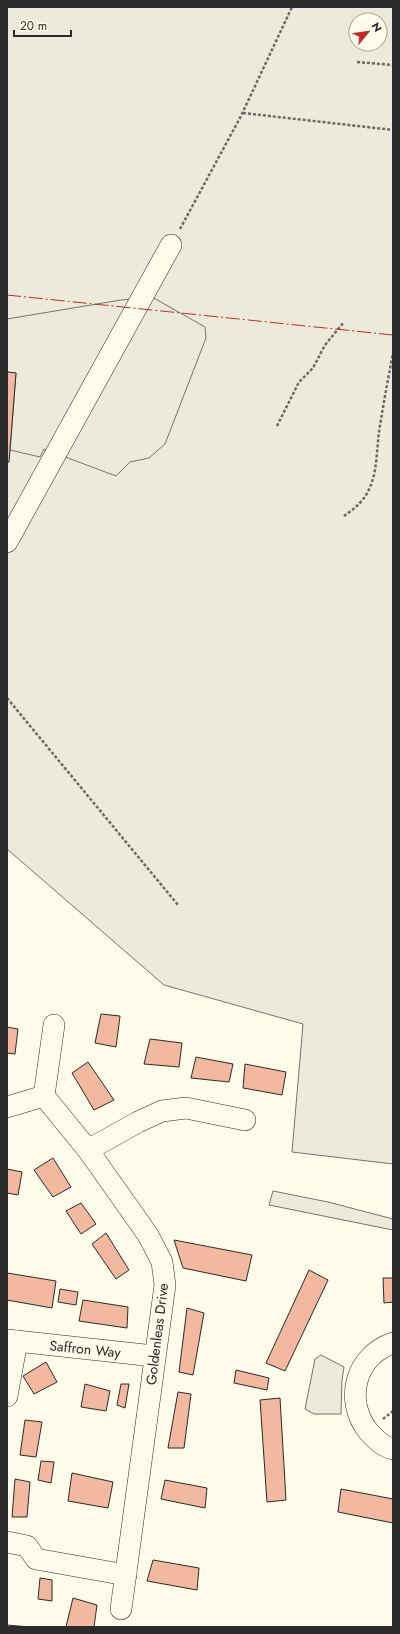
<svg xmlns="http://www.w3.org/2000/svg" width="400" height="1634" font-family="Jost,sans-serif">
<rect width="100%" height="100%" fill="#fdfbea"/>
<!-- green -->
<g fill="#ecebdb" stroke="#74746e" fill-rule="evenodd">
<path d="M7,7H393V1164L292,1152L303,1024L164,985L7,849ZM356,20H380V44H356Z"/>
<path d="M273,1191L328,1202L393,1219V1230L269,1205Z"/>
<path d="M321,1355L344,1367L342,1380L341,1414H314L305,1409L315,1359Z"/>
</g>
<!-- parking -->
<path fill="#eceadb" stroke="#74746e" d="M152,297L205,327L206,338L165,444L149,458L130,462L116,476L44,449L40,457L10,450L16,373L7,372V319L121,300Z"/>
<!-- building -->
<g fill="#f2b8a0" stroke="#2b2b2b">
<path d="M7,372L16,373L9,462L7,463Z"/>
<path d="M101,1014L120,1016L116,1047L95,1043Z"/>
<path d="M7,1027L18,1029L15,1054L7,1053Z"/>
<path d="M150,1039L182,1043L179,1067L144,1064Z"/>
<path d="M196,1057L233,1064L229,1082L191,1078Z"/>
<path d="M88,1062L114,1100L94,1110L72,1073Z"/>
<path d="M245,1064L286,1072L282,1095L243,1088Z"/>
<path d="M53,1158L71,1187L53,1197L34,1170Z"/>
<path d="M7,1169L22,1172L18,1195L7,1193Z"/>
<path d="M81,1203L96,1224L81,1234L66,1211Z"/>
<path d="M106,1233L129,1270L116,1279L92,1244Z"/>
<path d="M174,1240L252,1255L246,1281L183,1268Z"/>
<path d="M309,1270L328,1280L285,1371L266,1363Z"/>
<path d="M7,1273L56,1281L52,1308L7,1300Z"/>
<path d="M383,1278H393V1302L384,1303Z"/>
<path d="M60,1289L78,1292L76,1305L58,1302Z"/>
<path d="M83,1300L128,1307L127,1328L79,1321Z"/>
<path d="M187,1308L204,1313L193,1375L179,1372Z"/>
<path d="M46,1362L57,1382L34,1394L23,1376Z"/>
<path d="M236,1370L269,1378L267,1390L234,1383Z"/>
<path d="M85,1384L110,1391L106,1411L81,1407Z"/>
<path d="M121,1384H129L125,1408L117,1405Z"/>
<path d="M178,1392L191,1394L184,1448H168Z"/>
<path d="M280,1398L286,1500L267,1502L260,1400Z"/>
<path d="M25,1420L42,1422L36,1457L20,1455Z"/>
<path d="M41,1461L54,1462L51,1483L38,1480Z"/>
<path d="M72,1473L113,1482L108,1508L68,1501Z"/>
<path d="M15,1479L30,1482L27,1517H12Z"/>
<path d="M165,1480L207,1488L205,1508L161,1499Z"/>
<path d="M341,1489L393,1499V1523L338,1512Z"/>
<path d="M153,1560L199,1568L197,1590L147,1581Z"/>
<path d="M40,1578L52,1580V1601L38,1599Z"/>
<path d="M73,1598L97,1605L94,1627H66Z"/>
<path d="M7,1625L30,1627H7Z"/>
</g>
<g fill="none" stroke-linecap="round" stroke-linejoin="round">
<!-- minor casing -->
<g stroke="#2b2b2b" stroke-width="22">
<g id="minor">
<path d="M7,542L171,245"/>
<path d="M54,1025L44,1096L88,1150L148,1235L162,1262L165,1285L121,1609"/>
<path d="M7,1107L44,1096"/>
<path d="M88,1150L138,1122L162,1111L186,1108L245,1120"/>
<path d="M7,1340L154,1356"/>
<path d="M393,1343C355,1356 344,1400 368,1431C375,1439 383,1447 393,1449"/>
<path d="M7,1396L17,1341"/>
<path d="M7,1542L27,1546L36,1559L126,1575"/>
</g>
</g>
<!-- path -->
<g stroke="#6a6964" stroke-width="2.5" stroke-dasharray="3 2" stroke-linecap="butt">
<path d="M357,62L393,65"/>
<path d="M243,113L393,130"/>
<path d="M180,229L241,116L292,7"/>
<path d="M277,426L299,382L313,368L325,345L344,322"/>
<path d="M344,516C351,511 359,505 364,498C378,478 376,454 379,432C383,406 388,379 393,353"/>
<path d="M7,698L178,905"/>
<path d="M383,1419L393,1411"/>
</g>
<!-- minor -->
<use href="#minor" stroke="#fdfbea" stroke-width="21"/>
<!-- power -->
<path stroke="#c62828" stroke-width="1" stroke-dasharray="14 3 2 3" stroke-linecap="butt" d="M7,295L393,335"/>
</g>
<g text-anchor="middle" dominant-baseline="central" stroke-width="3" stroke-linejoin="round" paint-order="stroke">
<!-- street labels -->
<g font-size="14" fill="#2b2b2b" stroke="#fdfbea">
<text transform="translate(157 1334) rotate(-83)">Goldenleas Drive</text>
<text transform="translate(85 1349) rotate(6)">Saffron Way</text>
</g>
</g>
<!-- border -->
<rect width="400" height="1634" fill="none" stroke="#2b2b2b" stroke-width="16"/>
<!-- north arrow -->
<g transform="translate(368 32) rotate(61)"><circle r="19" fill="#fdfbea" stroke="#a9a89e"/>
<path d="M0-3L7 15L0 10L-7 15Z" fill="#c62828"/>
<text y="-6" font-size="11" font-weight="bold" text-anchor="middle" fill="#2b2b2b">N</text>
</g>
<!-- scale -->
<path d="M14 30v6h57v-6" fill="none" stroke="#2b2b2b" stroke-width="2"/>
<text x="20" y="30" font-size="12" fill="#2b2b2b" stroke="#fdfbea" stroke-width="3" paint-order="stroke">20 m</text>
</svg>
